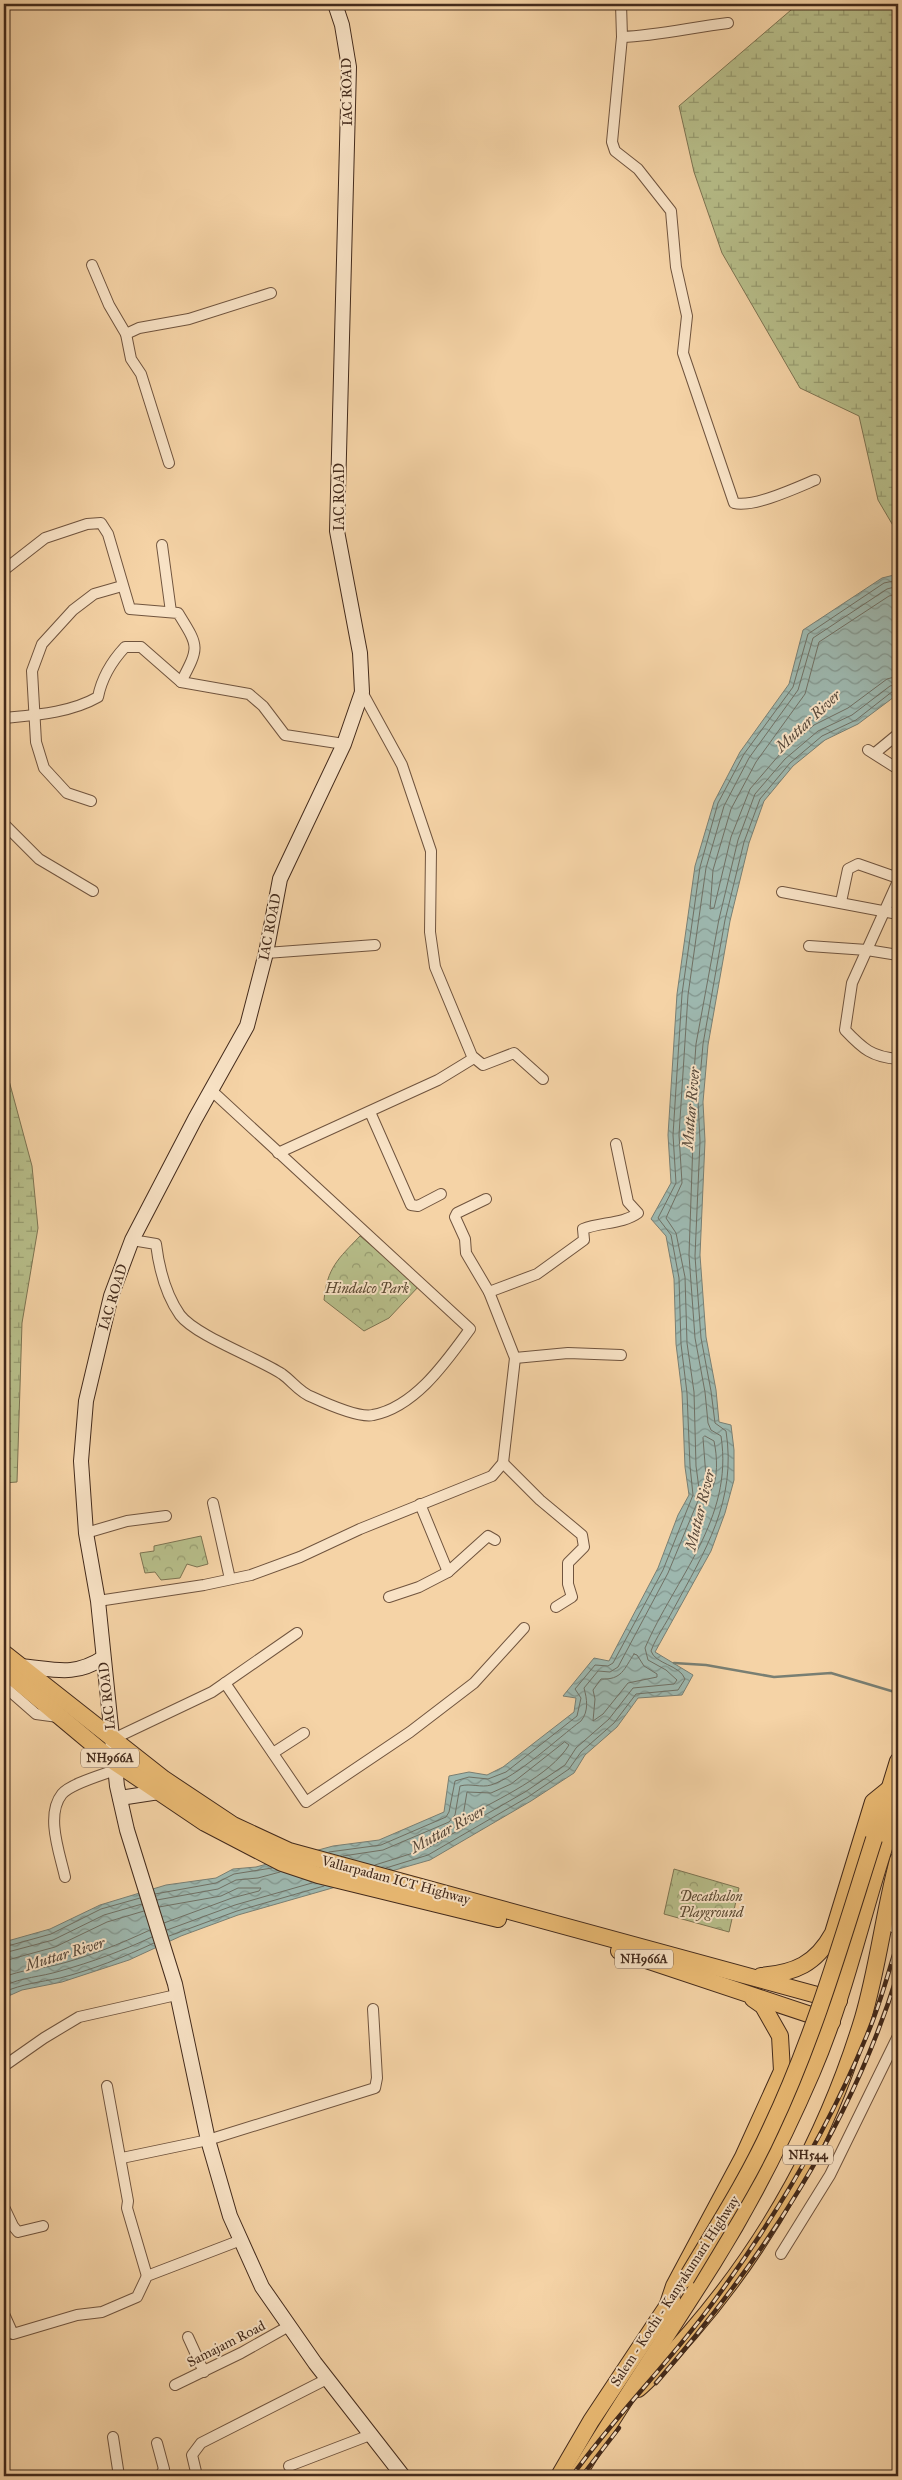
<svg xmlns="http://www.w3.org/2000/svg" width="902" height="2480" font-family="'IM FELL Great Primer',serif">
<defs>
<pattern id="forest-crowns" width="20" height="18" patternUnits="userSpaceOnUse" patternTransform="scale(1.25)"><rect width="20" height="18" fill="#b7be8a"/><path d="M2 6a3 3 0 1 1 6 0M12 15a3 3 0 1 1 6 0" fill="none" stroke="#969b70"/></pattern>
<pattern id="wetland-marsh" width="20" height="14" patternUnits="userSpaceOnUse" patternTransform="scale(1.25)"><rect width="20" height="14" fill="#b7be8a"/><path d="M1 5h8M5 5V1M11 12h8M15 12V8" fill="none" stroke="#969b70"/></pattern>
<pattern id="water-waves" width="16" height="10" patternUnits="userSpaceOnUse" patternTransform="scale(1.25)"><rect width="16" height="10" fill="#9db7ae"/><path d="M0 5q4-4 8 0t8 0" fill="none" stroke="#82958d"/></pattern>
</defs>
<rect width="100%" height="100%" fill="#f5d3a6"/>
<filter id="stains"><feTurbulence type="fractalNoise" baseFrequency=".004" numOctaves="4"/><feColorMatrix values="0 0 0 0 .2 0 0 0 0 .09 0 0 0 0 .02 0 0 0 .5 -.17"/></filter>
<radialGradient id="worn" r=".72"><stop offset=".6" stop-color="#630" stop-opacity="0"/><stop offset="1" stop-color="#630" stop-opacity=".3"/></radialGradient>
<!-- forest -->
<g fill="url(#forest-crowns)" stroke="#7d7452">
<path d="M360,1236L419,1286L389,1318L364,1331L324,1300C327,1268 338,1259 360,1236Z"/>
<path d="M201,1536L208,1564L197,1567L187,1564L180,1578L161,1580L155,1572L145,1573L140,1553L154,1551V1546Z"/>
<path d="M674,1869L739,1888L729,1932L664,1914Z"/>
</g>
<!-- wetland -->
<g fill="url(#wetland-marsh)" stroke="#7d7452">
<path d="M798,4H898V534L878,500L859,416L800,388L722,253L694,172L679,106Z"/>
<path d="M4,1062L32,1166L38,1228L22,1323L17,1482L4,1483Z"/>
</g>
<!-- water -->
<path fill="url(#water-waves)" stroke="#797f73" d="M898,574V694L858,724L825,740L793,766L764,801L749,843L730,921L708,1045L703,1102L705,1141L700,1255L706,1337L716,1390L719,1422L731,1425L734,1450V1480L725,1513L711,1551L655,1652L693,1675L682,1695L638,1698L617,1727L585,1755L574,1773L531,1801L430,1860L238,1915L181,1936L129,1960L62,1982L22,1990L4,1998V1942L50,1929L100,1905L166,1885L216,1878L233,1869L256,1867L333,1846L379,1840L444,1812L449,1776L469,1772L487,1775L503,1767L574,1712L576,1698L563,1696L594,1658L609,1661L658,1568L678,1515L689,1495L685,1467L682,1393L676,1344L674,1279L666,1236L651,1219L671,1183L668,1135L677,994L695,866L714,802L740,752L789,684L803,630L882,578Z"/>
<g fill="none" stroke-linecap="round" stroke-linejoin="round">
<!-- shore -->
<g stroke="#707064" stroke-width="1">
<path d="M898,594L889,596L819,642L805,694L756,762L731,809L713,870L710,909L714,908L731,837L750,789L780,754L814,725L848,708L887,679L898,676"/>
<path d="M705,1436L714,1441C717,1455 719,1480 710,1492L707,1490L703,1438Z"/>
<path d="M700,1514H703L704,1517L694,1543L688,1550L686,1546Z"/>
<path d="M634,1654L637,1655L644,1666L657,1674V1677L628,1683L603,1714L593,1721L595,1699L593,1690L601,1679C622,1680 624,1669 634,1654Z"/>
<path d="M565,1742L569,1745C550,1776 498,1799 466,1817L463,1816L467,1792L491,1793L511,1784Z"/>
<path d="M329,1852L381,1845L446,1817L449,1812L455,1781L469,1777L488,1779L506,1772L577,1716L581,1698L575,1689L595,1665L608,1666L613,1663L663,1570L693,1495L690,1466L687,1393L681,1344L679,1278L671,1235L658,1218L676,1183L673,1135L682,994L700,867L718,803L744,754L793,687L808,634L884,583L898,580"/>
<path d="M343,1856L383,1850L449,1822L455,1815L460,1786C471,1783 481,1788 491,1785C517,1777 558,1738 581,1721C589,1711 587,1699 584,1688L598,1671L610,1672L618,1667L668,1573L700,1496L696,1466L694,1392L687,1343L685,1277L676,1233L666,1218L682,1183L679,1135L688,995L706,868L724,806L749,758L798,690L813,638L887,589L898,586"/>
<path d="M375,1865L426,1849L525,1792L565,1765L576,1748L609,1719L633,1688L674,1684L677,1680L666,1670L648,1660L645,1648C675,1578 734,1519 721,1436L711,1430L708,1423L705,1392L695,1338L689,1255L693,1141L692,1102L696,1044L719,919L738,840L755,794L785,759L818,731L852,715L890,686L898,684"/>
<path d="M386,1868L428,1855L528,1797L569,1769L581,1752L614,1723L636,1694L678,1690L685,1679C680,1665 655,1664 651,1651C656,1637 666,1624 673,1610C705,1551 737,1501 726,1431L715,1423L711,1391L701,1338L695,1256L700,1141L698,1101L703,1044L725,920L744,842L760,799L790,763L822,736L856,720L893,691L898,690"/>
<path d="M155,1894L216,1883L234,1874L272,1868"/>
<path d="M157,1900L218,1889L236,1880L258,1878L280,1872"/>
<path d="M159,1907L221,1896L238,1888H261L259,1891L232,1898L164,1923"/>
<path d="M167,1930L235,1905L312,1883"/>
<path d="M169,1936L237,1911L324,1886"/>
<path d="M4,1947L51,1934L101,1909L140,1898"/>
<path d="M4,1953L53,1940L104,1915L142,1904"/>
<path d="M4,1961L55,1947L107,1922L144,1911"/>
<path d="M4,1977C21,1970 38,1969 56,1965C88,1957 120,1944 150,1930"/>
<path d="M4,1986C22,1977 41,1977 60,1971C92,1962 122,1951 152,1937"/>
<path d="M4,1992C22,1984 40,1982 60,1978C92,1970 124,1957 154,1943"/>
</g>
<!-- stream -->
<path stroke="#797f73" stroke-width="2.5" d="M674,1663L706,1665L774,1677L831,1673L898,1693"/>
<!-- minor casing -->
<g stroke="#70543e" stroke-width="12">
<g id="minor">
<path d="M621,4L622,37L612,142L615,151L638,169L671,211L676,267L687,316L683,353L734,503C753,508 796,488 815,480"/>
<path d="M622,37C657,36 693,27 728,23"/>
<path d="M92,265L109,305L126,334L131,359L141,374L169,463"/>
<path d="M126,334L139,328L189,319L271,293"/>
<path d="M162,545L171,612"/>
<path d="M4,570L45,538L87,524L101,523L108,534L130,609L178,613C199,647 200,646 181,682"/>
<path d="M362,692L402,765L431,851L430,932L435,967L472,1056L483,1065L514,1053L543,1079"/>
<path d="M4,718C35,715 70,713 98,697C102,677 112,661 125,647H141L181,682L249,694L263,706L285,735L344,744"/>
<path d="M868,750L898,769"/>
<path d="M875,753L898,734"/>
<path d="M91,801L67,793L44,768L36,742L32,671L42,644L73,610L94,594L122,586"/>
<path d="M4,824L39,859L93,891"/>
<path d="M898,881L852,983L845,1030C863,1049 872,1057 898,1059"/>
<path d="M782,892L898,914"/>
<path d="M841,902L848,869L858,864L898,878"/>
<path d="M809,946L867,950L898,955"/>
<path d="M266,953L375,945"/>
<path d="M370,1112L411,1205L418,1206L441,1194"/>
<path d="M278,1153L438,1080L474,1058"/>
<path d="M132,1240L156,1244C159,1268 166,1295 180,1315C196,1336 258,1358 282,1374C292,1381 300,1393 312,1397C325,1403 359,1418 373,1415C415,1407 446,1362 470,1329L212,1091"/>
<path d="M489,1292L537,1274L584,1240L583,1229C601,1222 623,1224 638,1213L628,1202L616,1144"/>
<path d="M515,1358L568,1353L621,1355"/>
<path d="M503,1463L540,1500L582,1535L584,1547L568,1563V1584L572,1597L556,1607"/>
<path d="M213,1503L230,1579"/>
<path d="M420,1504L448,1572L488,1536L495,1540"/>
<path d="M86,1533L127,1521L166,1516"/>
<path d="M389,1597L419,1587L448,1572"/>
<path d="M98,1601L204,1585L251,1575L300,1557L360,1529L492,1476L503,1463L515,1358L489,1292L466,1253L465,1239L455,1217L457,1213L486,1199"/>
<path d="M225,1683L306,1802L410,1732L474,1683L524,1628"/>
<path d="M4,1686L36,1714L58,1717"/>
<path d="M111,1740L212,1692L297,1633"/>
<path d="M273,1753L304,1733"/>
<path d="M65,1877C60,1854 45,1815 62,1794C70,1784 102,1775 115,1770"/>
<path d="M884,1921L898,1930"/>
<path d="M4,2066L44,2038L79,2017L176,1995"/>
<path d="M107,2086L128,2201L127,2208L147,2276"/>
<path d="M122,2158L208,2140L375,2088L377,2078L373,2009"/>
<path d="M4,2207L13,2226L18,2232L43,2226"/>
<path d="M781,2254L830,2175L898,2036"/>
<path d="M4,2314L13,2334L77,2315L102,2312L137,2297L147,2276L241,2240"/>
<path d="M188,2337L204,2372"/>
<path d="M175,2385L241,2353L289,2326"/>
<path d="M113,2437L119,2476"/>
<path d="M157,2443L164,2469L160,2476"/>
<path d="M289,2466L370,2435"/>
<path d="M197,2476L192,2455L201,2443L327,2379"/>
</g>
</g>
<!-- secondary casing -->
<g stroke="#432a1b" stroke-width="16">
<g id="secondary">
<path d="M335,4L342,25L349,67L337,531L360,653L362,692L344,744L280,879L266,953L247,1026L195,1119L132,1240L111,1296L86,1401L81,1461L86,1533L98,1601L117,1786L127,1830L175,1984L208,2140L230,2216L262,2287L315,2363L403,2476"/>
<path d="M18,1666C52,1668 72,1678 103,1658"/>
<path d="M120,1798L159,1792"/>
</g>
</g>
<!-- trunk casing -->
<g stroke="#432a1b" stroke-width="18">
<g id="trunk">
<path d="M4,1653L164,1779L233,1825L289,1851L839,2001"/>
<path d="M4,1670L113,1761L205,1823L282,1863L318,1875L498,1919"/>
<path d="M874,1839L898,1761"/>
<path d="M619,1951L832,2022"/>
<path d="M761,1976C795,1973 816,1964 833,1933L873,1802L889,1789"/>
<path d="M667,2307L674,2286L743,2157L782,2071L780,2036L763,2006L753,1999"/>
<path d="M638,2389C657,2373 673,2352 690,2333C769,2242 828,2134 863,2018C878,1967 884,1912 898,1860"/>
<path d="M559,2476L591,2421L672,2299"/>
<path d="M577,2476C621,2404 668,2334 713,2263C751,2202 784,2137 812,2072C849,1986 866,1894 898,1806"/>
</g>
</g>
<!-- minor -->
<use href="#minor" stroke="#f8e2c5" stroke-width="10"/>
<!-- secondary -->
<use href="#secondary" stroke="#f8e2c5" stroke-width="14"/>
<!-- trunk -->
<use href="#trunk" stroke="#eaba73" stroke-width="16"/>
<!-- rail casing -->
<g stroke="#432a1b" stroke-width="4.5">
<g id="rail">
<path d="M656,2383C761,2262 851,2127 898,1973"/>
<path d="M572,2476C613,2419 663,2369 706,2312C770,2226 826,2135 867,2035C880,2005 888,1973 898,1942"/>
<path d="M582,2476L619,2428"/>
</g>
</g>
<!-- rail -->
<use href="#rail" stroke="#f8e2c5" stroke-width="2.5" stroke-dasharray="8" stroke-linecap="butt"/>
<!-- trunk-bridge casing -->
<g stroke="#432a1b" stroke-width="18" stroke-linecap="butt">
<path id="trunk-bridge" d="M686,2279C715,2230 747,2181 771,2128C815,2035 843,1936 874,1839"/>
</g>
<!-- trunk-bridge -->
<use href="#trunk-bridge" stroke="#eaba73" stroke-width="16"/>
</g>
<g text-anchor="middle" dominant-baseline="central" stroke-width="4" stroke-linejoin="round" paint-order="stroke">
<!-- shield labels -->
<g fill="#f8e2c5" stroke="#79614e" stroke-width="1">
<rect x="81" y="1748.5" width="58" height="19" rx="4"/>
<rect x="615" y="1949.5" width="58" height="19" rx="4"/>
<rect x="783" y="2145.5" width="50" height="19" rx="4"/>
</g>
<g font-size="12" font-weight="bold" fill="#432a1b">
<text x="110" y="1758">NH966A</text>
<text x="644" y="1959">NH966A</text>
<text x="808" y="2155">NH544</text>
</g>
<!-- street labels -->
<g font-size="14" fill="#432a1b" stroke="#f8e2c5">
<text transform="translate(347 92) rotate(-91)">IAC ROAD</text>
<text transform="translate(339 497) rotate(-90)">IAC ROAD</text>
<text transform="translate(270 927) rotate(-79)">IAC ROAD</text>
<text transform="translate(113 1297) rotate(-73)">IAC ROAD</text>
<text transform="translate(107 1696) rotate(-96)">IAC ROAD</text>
<text transform="translate(396 1880) rotate(15)">Vallarpadam ICT Highway</text>
<text transform="translate(675 2291) rotate(-57)">Salem - Kochi - Kanyakumari Highway</text>
<text transform="translate(226 2344) rotate(-27)">Samajam Road</text>
</g>
<!-- park labels -->
<g font-size="14" font-style="italic" fill="#5a4831" stroke="#f8e2c5">
<text x="367" y="1288">Hindalco Park</text>
<text x="711" y="1896">Decathalon<tspan x="711" dy="16">Playground</tspan></text>
</g>
<!-- water labels -->
<g font-size="15" font-style="italic" fill="#554638" stroke="#f8e2c5">
<text transform="translate(808 721) rotate(-43)">Muttar River</text>
<text transform="translate(691 1108) rotate(-85)">Muttar River</text>
<text transform="translate(700 1510) rotate(-76)">Muttar River</text>
<text transform="translate(448 1829) rotate(-29)">Muttar River</text>
<text transform="translate(65 1954) rotate(-17)">Muttar River</text>
</g>
</g>
<!-- margin -->
<rect width="902" height="2480" fill="none" stroke="#f5d3a6" stroke-width="20"/>
<rect x="5" y="5" width="892" height="2470" fill="none" stroke="#432a1b" stroke-width="2.5"/>
<rect x="10" y="10" width="882" height="2460" fill="none" stroke="#432a1b"/>
<rect width="100%" height="100%" filter="url(#stains)"/>
<rect width="100%" height="100%" fill="url(#worn)"/>
</svg>
